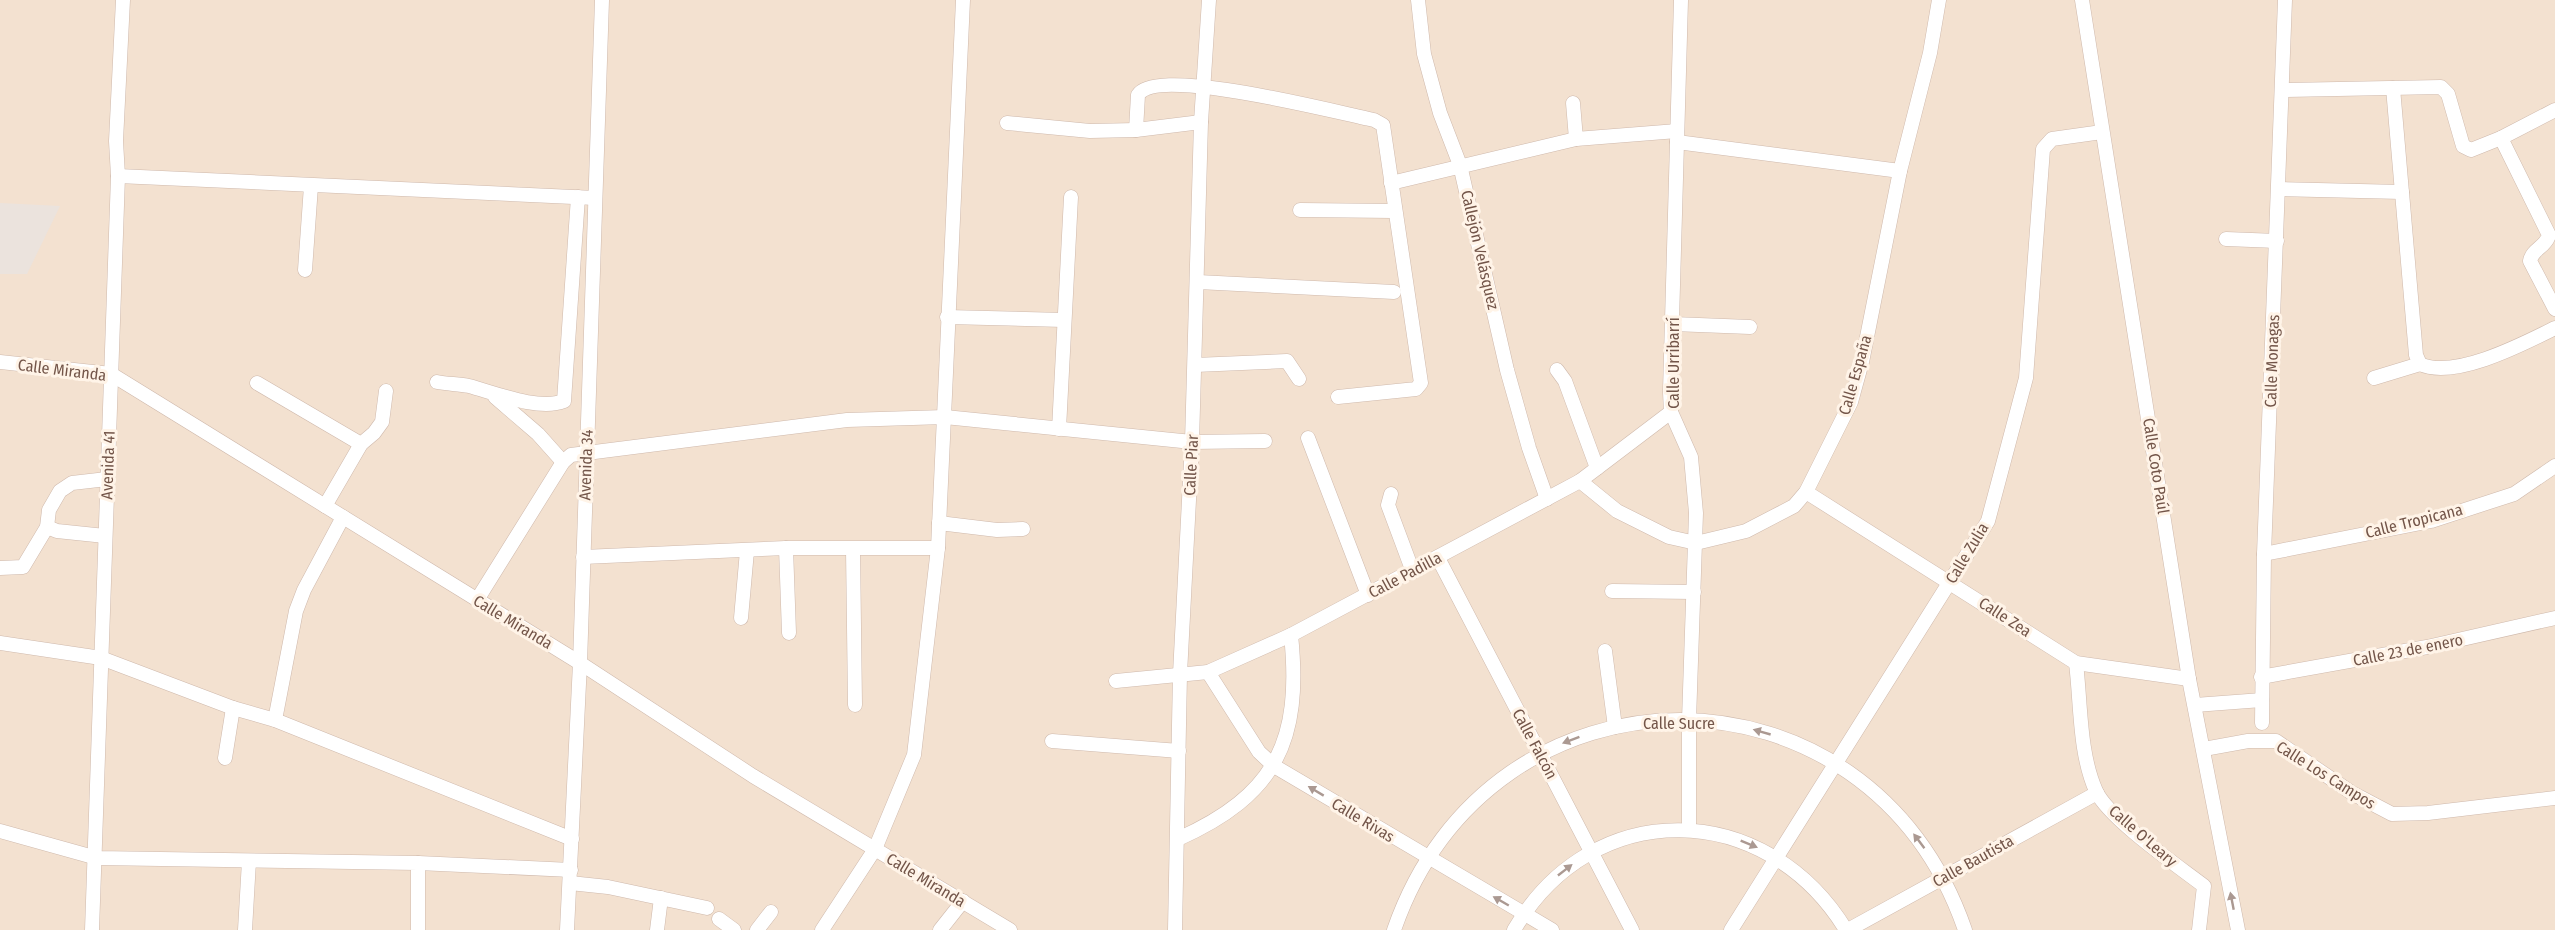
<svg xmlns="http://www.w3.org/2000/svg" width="2555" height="930" font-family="'Fira Sans Condensed',sans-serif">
<rect width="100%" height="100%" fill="#fcf0e2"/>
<!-- residential -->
<rect fill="#f3e1d0" x="0" y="0" width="2555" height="930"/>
<!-- industrial -->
<path fill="#ebe3dd" d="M0,203L60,206L27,274H0Z"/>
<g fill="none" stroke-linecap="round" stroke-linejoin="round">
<!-- minor casing -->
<g stroke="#cfb9ac" stroke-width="15">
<g id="minor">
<path d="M1418,0L1424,54L1440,113L1460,165L1507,370L1529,448L1547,499"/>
<path d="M1681,0L1670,392L1671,412L1691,457L1696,513L1689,720V830"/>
<path d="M2082,0L2189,679L2238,930"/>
<path d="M2393,88L2416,355L2420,364C2454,380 2523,344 2555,328"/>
<path d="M2284,90L2441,87L2448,94L2463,146L2471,150L2501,138"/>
<path d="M1573,103L1576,139"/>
<path d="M2555,110L2501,138L2549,235C2546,247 2532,249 2530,261L2555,309"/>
<path d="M1201,122L1136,130L1138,95C1157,65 1339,113 1374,120L1383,125L1421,383L1416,389L1338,397"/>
<path d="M1007,123L1090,131L1136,130"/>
<path d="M1677,142L1900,171"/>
<path d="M118,176L595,198"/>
<path d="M1391,183L1576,139L1677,131"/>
<path d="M2279,189L2402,192"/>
<path d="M1300,210L1394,211"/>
<path d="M2226,239L2277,241"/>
<path d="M305,270L311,186"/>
<path d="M1198,282L1394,292"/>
<path d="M947,317L1064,320"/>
<path d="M1673,324L1750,327"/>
<path d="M0,362L111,374L580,663L753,776L1010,930"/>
<path d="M1195,365L1287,361L1299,379"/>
<path d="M1557,370L1565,381L1597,468"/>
<path d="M2374,378L2420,364"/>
<path d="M437,382C447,384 459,384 469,386C495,393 539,411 564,401L578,197"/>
<path d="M257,383L361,444"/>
<path d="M495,397L538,434L563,462"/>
<path d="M1059,429L1071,197"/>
<path d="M1308,438L1368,595"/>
<path d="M1580,481L1617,511L1669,537L1696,543L1746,531L1794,506L1806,492L1851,402L1862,362L1900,171L1930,53L1939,0"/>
<path d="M1806,492L2076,663L2189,679"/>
<path d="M1391,494L1388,505L1413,572"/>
<path d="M325,506L361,444L374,433L382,422L386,391"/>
<path d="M939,523L997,530L1023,529"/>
<path d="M47,527L57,531L105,536"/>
<path d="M786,548L789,633"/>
<path d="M853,549L855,705"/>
<path d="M2264,554L2431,521L2514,494L2555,466"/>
<path d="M583,557L786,548H938"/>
<path d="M1438,558L1632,930"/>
<path d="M0,568L23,567L47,527L49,510L60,491L72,483L107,479"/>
<path d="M1612,591L1694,592"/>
<path d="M477,600L563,462L571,455L847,420L945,417L1192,442L1265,441"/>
<path d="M741,618L747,551"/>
<path d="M0,643L101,658L233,708L275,720L572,839"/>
<path d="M1605,651L1615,727"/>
<path d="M2076,663C2081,704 2079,753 2096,791C2109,819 2178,866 2204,886L2199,930"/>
<path d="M1208,672L1259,752L1274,766L1552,930"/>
<path d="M2261,677L2427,647L2555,618"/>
<path d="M1116,681L1208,672L1291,635L1580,481L1671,412"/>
<path d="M2195,705L2262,700"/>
<path d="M275,720L296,611L304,590L343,517"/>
<path d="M2262,723L2264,554L2285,0"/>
<path d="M1052,741L1179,751"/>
<path d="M2204,749L2248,741H2276L2352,793L2392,814L2428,813L2555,798"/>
<path d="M225,758L233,708"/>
<path d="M0,831L97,858L418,863V930"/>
<path d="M1178,839C1276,795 1302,741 1291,635"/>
<path d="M418,863L571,870"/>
<path d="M570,883L608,887L707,908"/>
<path d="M719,919L734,930"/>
<path d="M92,930L118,176L116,141L123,0"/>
<path d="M245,930L249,861"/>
<path d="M567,930L580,663L602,0"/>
<path d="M657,930L661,898"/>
<path d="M757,930L771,912"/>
<path d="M822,930L875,849L914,755L938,548L963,0"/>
<path d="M940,930L963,901"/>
<path d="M1175,930L1180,674L1192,442L1201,122L1209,0"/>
<path d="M1394,930C1491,650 1869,650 1965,930"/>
<path d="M1514,930C1592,795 1766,799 1846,930"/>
<path d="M1731,930L1988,521L2026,378L2043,149L2052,139L2102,132"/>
<path d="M1848,930L2097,793"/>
</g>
</g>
<!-- minor -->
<use href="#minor" stroke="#fff" stroke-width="14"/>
</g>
<!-- one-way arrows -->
<defs><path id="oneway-solid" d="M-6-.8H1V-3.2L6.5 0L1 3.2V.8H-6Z" transform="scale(1.5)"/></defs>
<g fill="#ab9992">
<use href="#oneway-solid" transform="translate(1762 732) rotate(-164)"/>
<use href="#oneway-solid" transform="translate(1571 740) rotate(159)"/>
<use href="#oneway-solid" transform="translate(1316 791) rotate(-149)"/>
<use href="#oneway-solid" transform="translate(1919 841) rotate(-127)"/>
<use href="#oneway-solid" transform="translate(1749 844) rotate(22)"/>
<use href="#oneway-solid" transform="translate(1565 870) rotate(-38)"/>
<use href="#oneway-solid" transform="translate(1501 901) rotate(-150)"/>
<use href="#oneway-solid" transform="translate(2232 901) rotate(-101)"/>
</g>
<g text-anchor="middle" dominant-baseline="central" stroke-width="6" stroke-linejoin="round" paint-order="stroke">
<!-- street labels -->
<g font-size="16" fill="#735549" stroke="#fff4e8">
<text transform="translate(1480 250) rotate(77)">Callejón Velásquez</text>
<text transform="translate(2272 361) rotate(-88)">Calle Monagas</text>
<text transform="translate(1673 363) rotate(-90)">Calle Urribarrí</text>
<text transform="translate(62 370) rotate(7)">Calle Miranda</text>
<text transform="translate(1855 375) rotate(-74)">Calle España</text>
<text transform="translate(108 465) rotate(-88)">Avenida 41</text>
<text transform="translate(586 465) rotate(-88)">Avenida 34</text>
<text transform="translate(1191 465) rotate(-87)">Calle Piar</text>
<text transform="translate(2156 466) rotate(81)">Calle Coto Paúl</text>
<text transform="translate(2414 521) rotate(-14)">Calle Tropicana</text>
<text transform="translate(1967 553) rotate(-59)">Calle Zulia</text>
<text transform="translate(1405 575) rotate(-28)">Calle Padilla</text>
<text transform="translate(2005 617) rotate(33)">Calle Zea</text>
<text transform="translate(513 622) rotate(31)">Calle Miranda</text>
<text transform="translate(2408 650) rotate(-11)">Calle 23 de enero</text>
<text x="1679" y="723">Calle Sucre</text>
<text transform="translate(1535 744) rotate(62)">Calle Falcón</text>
<text transform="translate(2326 775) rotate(32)">Calle Los Campos</text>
<text transform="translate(1363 820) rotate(31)">Calle Rivas</text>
<text transform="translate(2143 836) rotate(41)">Calle O'Leary</text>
<text transform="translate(1973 861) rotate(-29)">Calle Bautista</text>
<text transform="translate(926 880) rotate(31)">Calle Miranda</text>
</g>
</g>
</svg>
